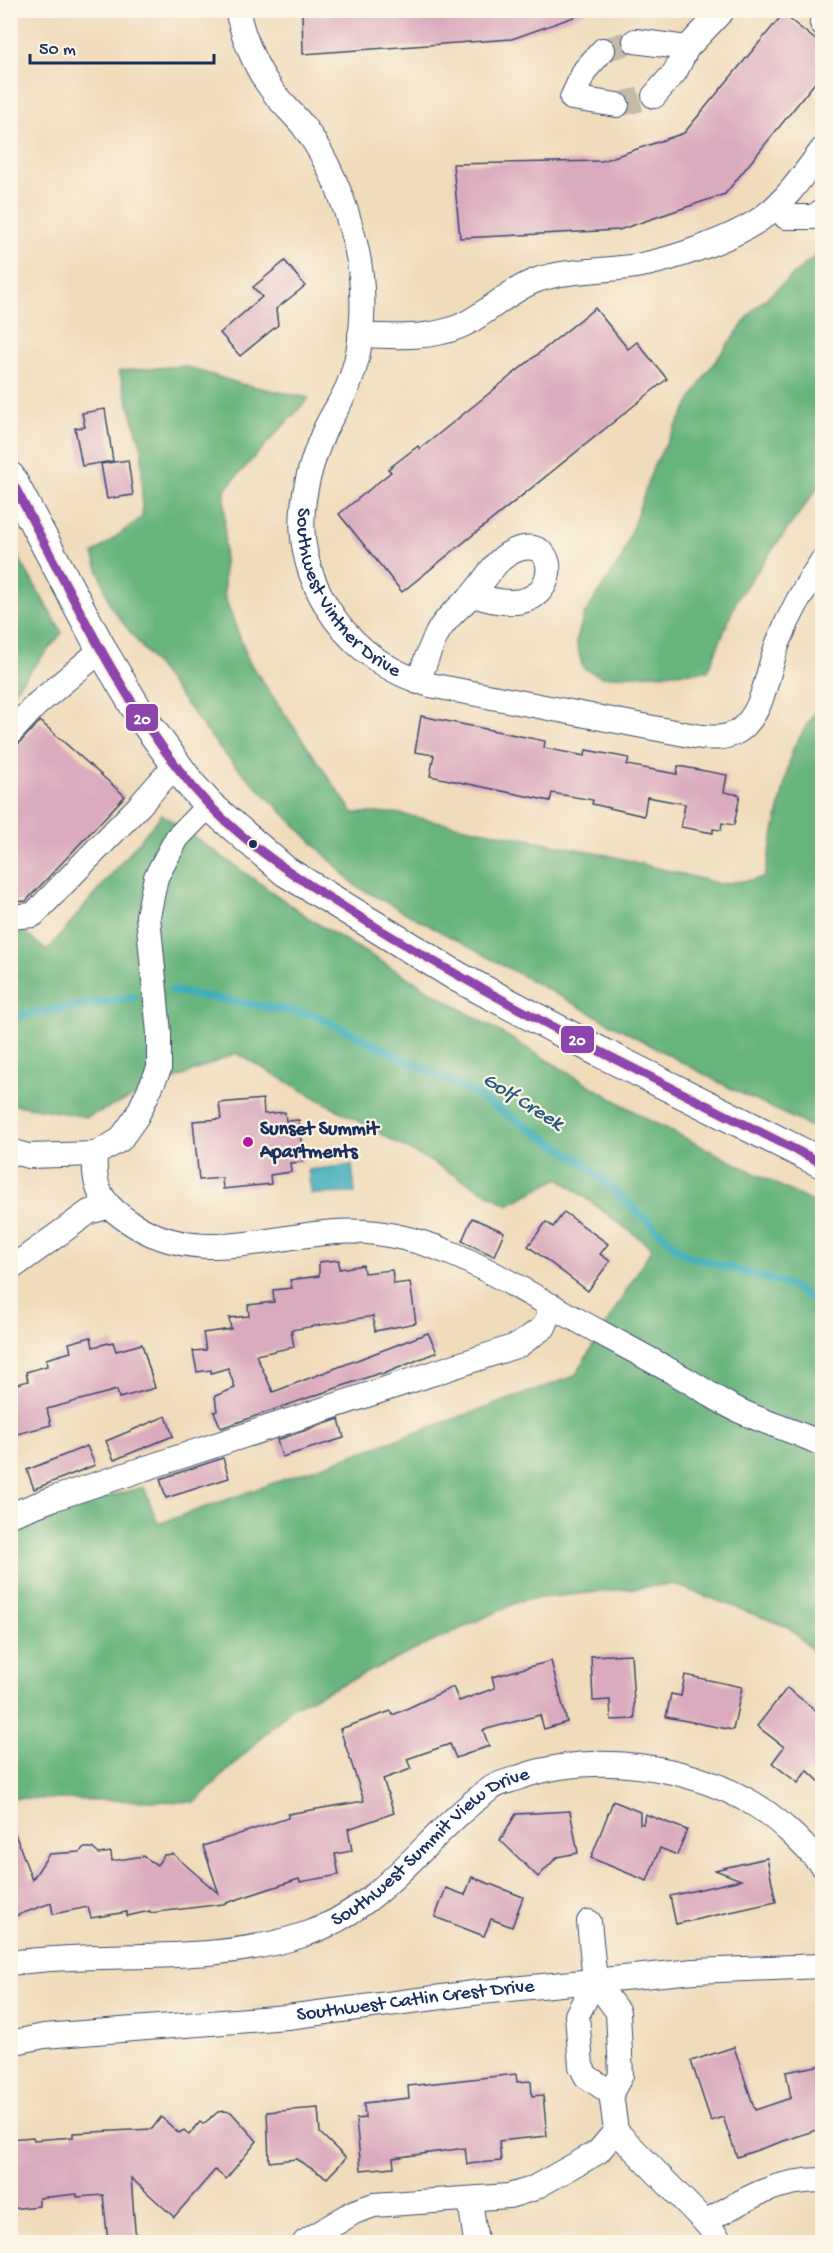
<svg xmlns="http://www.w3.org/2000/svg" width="833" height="2253" font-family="'Gochi Hand',sans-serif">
<rect width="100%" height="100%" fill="#fcf5e5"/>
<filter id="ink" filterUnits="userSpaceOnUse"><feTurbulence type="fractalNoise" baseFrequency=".0167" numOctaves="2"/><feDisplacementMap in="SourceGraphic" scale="12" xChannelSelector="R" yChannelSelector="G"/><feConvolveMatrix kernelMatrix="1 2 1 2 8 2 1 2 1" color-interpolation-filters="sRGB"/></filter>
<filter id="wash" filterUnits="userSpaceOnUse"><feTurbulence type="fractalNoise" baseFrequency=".008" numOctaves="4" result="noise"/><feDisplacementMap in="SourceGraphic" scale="24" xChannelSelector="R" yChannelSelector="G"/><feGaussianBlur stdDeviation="1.35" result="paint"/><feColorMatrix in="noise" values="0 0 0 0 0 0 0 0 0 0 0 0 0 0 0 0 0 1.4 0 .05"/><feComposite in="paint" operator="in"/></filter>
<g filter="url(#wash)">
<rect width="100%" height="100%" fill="#f0dbba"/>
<!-- forest -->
<g fill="#68b47d" stroke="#42726e" stroke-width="1.5">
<path d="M822,250V482L738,597L708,671L602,677L583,668L576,642L584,615L622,558L654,465L706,374L755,308Z"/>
<path d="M183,366L241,384L309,398L225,489L224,595L249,662L353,813H395L607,855L720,884L764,878L792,750L822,700V1132L728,1087L356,886L225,755L111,607L93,554L142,517V449L119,371Z"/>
<path d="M11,544L62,633L11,694H10Z"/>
<path d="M162,814L316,923L645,1118L822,1207V1659L788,1627L673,1584L522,1600L293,1707L195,1802L11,1798V1530L29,1518L144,1487L158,1524L575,1376L652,1248L559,1178L508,1205L236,1053L87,1117L11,1104L10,920L47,951Z"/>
</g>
<!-- water -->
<path fill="#3dadba" stroke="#2c6e8c" stroke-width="1.5" d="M352,1165L355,1193L311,1194L308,1170Z"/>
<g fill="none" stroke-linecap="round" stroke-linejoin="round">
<!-- stream -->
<g stroke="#3dadba" stroke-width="8">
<path d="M172,991L315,1015L475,1094L583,1162L685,1255L789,1285L822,1305"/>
<path d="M10,1017L134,997"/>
</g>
</g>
<g id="blocks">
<!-- building -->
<g fill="#daabbe">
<path d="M302,10H585V13L512,39L303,54Z"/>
<path d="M783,14L822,45V74L725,194L619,230L460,238L453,164L602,161L684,133Z"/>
<path d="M285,261L305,286L276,309L278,325L240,356L220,333L262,297L253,287Z"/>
<path d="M595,308L628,349L637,342L667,379L402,592L339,514L391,472L388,469L418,446L420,449Z"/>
<path d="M105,409L113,461L82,466L75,428L85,427L82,413Z"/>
<path d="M128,460L133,495L107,499L101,464Z"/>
<path d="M421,716L545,741L544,748L585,756L586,750L629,758L627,765L677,774L678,766L727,775L724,792L740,795L734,825L722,823L721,830L713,829V833L681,827L685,804L647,797L644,816L592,804L593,800L552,793L550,801L430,776L434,755L415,752Z"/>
<path d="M40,721L125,796L26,901L13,902L10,901V753Z"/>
<path d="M263,1099L264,1114L285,1112L286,1121L299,1120L303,1162L290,1163L291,1172L270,1175L271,1184L223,1189L222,1178L199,1180L193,1121L221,1119L219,1103Z"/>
<path d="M564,1212L608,1244L600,1254L610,1261L588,1291L528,1246L546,1222L553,1227Z"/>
<path d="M472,1218L504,1232L494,1256L462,1241Z"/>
<path d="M339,1260V1269L363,1265L364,1273L392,1270L394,1284L410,1282L416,1323L375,1331L373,1316L291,1330L294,1347L256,1355L273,1392L428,1333L437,1352L381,1375L380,1373L221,1428L214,1412L217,1411L215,1396L235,1388L228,1368L211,1373V1370L197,1372L193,1351L206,1350L203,1333L231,1329L229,1318L249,1316L248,1305L274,1302L273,1290L292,1288L290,1280L319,1276V1262Z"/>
<path d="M91,1337L93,1347L113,1342L116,1351L142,1344L155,1388L119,1398L117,1390L47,1409L51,1425L10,1436V1386L28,1381L26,1372L47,1366L46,1359L71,1352L69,1343Z"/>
<path d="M166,1416L173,1436L114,1460L106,1441Z"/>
<path d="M339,1419L344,1438L282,1457L277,1440Z"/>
<path d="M87,1446L95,1465L34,1489L27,1470Z"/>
<path d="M223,1458L229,1478L166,1498L160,1479Z"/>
<path d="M631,1654L635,1719L611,1720L610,1700L593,1701L591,1656Z"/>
<path d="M551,1661L567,1722L544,1729L540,1715L483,1730L489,1746L456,1758L450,1744L407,1759L411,1769L383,1779L394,1813L348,1829L352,1851L335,1854L339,1875L300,1882L299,1879L223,1904L150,1913V1911L127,1916V1912L91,1918L88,1907L53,1914L51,1903L10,1918V1828H13L32,1880L49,1854L80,1852L83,1848H92L99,1854L111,1852L112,1861L143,1856L157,1865L164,1855L173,1854L219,1894L203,1846L288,1818V1814L364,1801L340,1729L391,1711L393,1715L453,1687L459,1701L495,1688L492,1677Z"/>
<path d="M685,1675L742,1687L733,1730L666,1717L671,1694L681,1696Z"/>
<path d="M787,1688L822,1715V1784L807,1770L798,1783L772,1763L784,1747L757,1726Z"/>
<path d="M613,1801L640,1812V1824H643L645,1814L687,1830L677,1855L660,1848L647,1881L591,1858Z"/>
<path d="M570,1811L578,1853L557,1857L538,1877L500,1840L516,1814Z"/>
<path d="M767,1858L776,1902L676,1924L670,1896L741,1880L715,1870Z"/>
<path d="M472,1877L523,1897L512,1927L491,1919L484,1936L435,1917L446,1888L465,1895Z"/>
<path d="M734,2047L755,2110L791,2098L786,2072L822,2065V2128L737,2157L723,2117L711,2121L691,2061Z"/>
<path d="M516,2074L517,2082L531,2081L532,2096L543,2095L547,2136L499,2141L501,2161L467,2164L465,2148L393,2158L394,2167L361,2170L356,2119L365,2118L364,2103L409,2098L408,2086Z"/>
<path d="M318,2108L320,2133L346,2158L327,2178L296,2159L269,2162L267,2112Z"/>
<path d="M224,2111L231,2112L257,2141L226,2179L215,2170L174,2217L131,2178L136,2242H108L103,2195L77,2197V2194L39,2198V2206L10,2209V2139L33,2137L34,2140L73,2137V2133L152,2129L161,2117L179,2133L184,2130L189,2135L200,2122L203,2124L218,2112Z"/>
</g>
</g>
</g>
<g filter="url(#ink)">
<use href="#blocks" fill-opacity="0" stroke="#3b496c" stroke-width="1.5"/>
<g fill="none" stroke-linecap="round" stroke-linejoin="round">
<!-- minor-tunnel -->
<g stroke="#c5b9a8" stroke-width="24" stroke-dasharray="24 12" stroke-linecap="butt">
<path d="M603,50L635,41"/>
<path d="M617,105L654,96"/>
</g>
<!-- minor casing -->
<g stroke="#3b496c" stroke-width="26">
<g id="minor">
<path id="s1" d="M237,10C244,40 255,68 274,93C283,105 295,115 304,127C330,162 346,204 356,247C366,288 365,346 348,386C341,403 330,417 323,434C295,501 292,558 335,619C359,652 390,673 430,685L695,736C711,738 726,740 740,730C765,711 767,670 778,643C790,614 805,586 822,561"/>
<path d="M822,23V22"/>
<path d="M635,41L687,48"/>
<path d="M603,50L585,70L572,98L617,105"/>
<path d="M654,96L675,72L687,48L723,10"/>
<path d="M786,217H813L822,211"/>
<path d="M360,335C397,337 443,340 475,318C496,305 513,289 537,280C566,270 605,271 636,266C672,260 738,237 766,215C789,197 805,172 822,150"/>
<path d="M418,682C424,666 429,649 437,634C444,619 459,608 471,596C487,580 494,557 519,549C550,540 556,574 539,592C522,609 492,601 473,595"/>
<path d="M10,733L36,705L101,650"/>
<path d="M10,917L33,915L139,806L177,763"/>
<path d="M10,1151L28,1156L95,1154L120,1140L137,1116L159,1069V1033L148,916L156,877L177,838L209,805"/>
<path d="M95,1154C93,1185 99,1201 125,1219C207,1277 290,1222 377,1233C438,1241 480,1266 532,1295C583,1324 636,1351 687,1380C704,1390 720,1402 738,1410C765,1423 795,1431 822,1444"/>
<path d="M10,1269L89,1212L107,1207"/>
<path d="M10,1515L52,1499L519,1345L544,1327L553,1306"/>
<path d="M589,1922L595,1981"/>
<path id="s2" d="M10,1963C107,1950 208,1966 303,1935C385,1908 423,1837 490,1789C498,1783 510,1781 520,1777C593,1752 684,1764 752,1803C779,1819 801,1842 822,1865"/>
<path d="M595,1981L618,2012L621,2075L611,2093L616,2131L705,2222L721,2242"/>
<path d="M595,1981L577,2015L581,2066L586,2076L611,2093"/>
<path id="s3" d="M10,2043L44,2036L287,2017L481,1992L694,1971L822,1966"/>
<path d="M470,2200L476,2242"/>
<path d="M705,2222C745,2199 775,2180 822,2180"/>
<path d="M305,2242L354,2212L374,2205L509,2196L532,2189L598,2152L616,2131"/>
</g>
</g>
<!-- major casing -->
<g stroke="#3b496c" stroke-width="32">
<path id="major" d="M10,477L104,654L141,716L191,785L209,805L285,871L458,977L600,1052L822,1163"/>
</g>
<!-- minor -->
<use href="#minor" stroke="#fff" stroke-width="24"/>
<!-- major -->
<use href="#major" stroke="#fff" stroke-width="30"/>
<!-- bus-1 casing -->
<g stroke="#fcf5e5" stroke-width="14">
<path id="bus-1" d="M10,478C66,582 116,694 192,786C243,847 313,888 379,929C522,1016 673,1088 822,1163"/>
</g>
<!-- bus-1 -->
<use href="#bus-1" stroke="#8e44ad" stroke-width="9"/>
</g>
</g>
<!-- markers -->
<circle fill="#1b2f5e" stroke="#fcf5e5" stroke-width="2" cx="253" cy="844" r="5"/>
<circle fill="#b5179e" stroke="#fcf5e5" stroke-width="2" cx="248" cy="1142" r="6"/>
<g text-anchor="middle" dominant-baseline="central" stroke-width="4.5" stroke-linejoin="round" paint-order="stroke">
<!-- street labels -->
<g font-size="20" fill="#1b2f5e" stroke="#fcf5e5">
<text stroke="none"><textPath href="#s1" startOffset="642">Southwest Vintner Drive</textPath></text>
<text stroke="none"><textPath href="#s2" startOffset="452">Southwest Summit View Drive</textPath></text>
<text stroke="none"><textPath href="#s3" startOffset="408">Southwest Catlin Crest Drive</textPath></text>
</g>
<!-- poi labels -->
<g font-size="20" font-weight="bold" fill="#1b2f5e" stroke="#fcf5e5" text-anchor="start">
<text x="260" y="1130">Sunset Summit<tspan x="260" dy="23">Apartments</tspan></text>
</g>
<!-- water labels -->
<g font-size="21" font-style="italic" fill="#275b7e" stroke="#fcf5e5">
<text transform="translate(522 1103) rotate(32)">Golf Creek</text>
</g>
</g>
<g stroke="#fcf5e5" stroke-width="2">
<rect x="125" y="703" width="34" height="29" rx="6" fill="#8e44ad"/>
<rect x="560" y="1025" width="35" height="29" rx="6" fill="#8e44ad"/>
</g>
<g font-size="16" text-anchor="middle" font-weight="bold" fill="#fff">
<text x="142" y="724">20</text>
<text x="577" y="1045">20</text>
</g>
<!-- margin -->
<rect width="833" height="2253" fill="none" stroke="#fcf5e5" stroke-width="36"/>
<!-- scale -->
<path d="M30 54v9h184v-9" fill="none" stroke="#1b2f5e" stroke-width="3"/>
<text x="39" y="54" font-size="18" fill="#1b2f5e" stroke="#fcf5e5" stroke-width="4.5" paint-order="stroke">50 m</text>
</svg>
